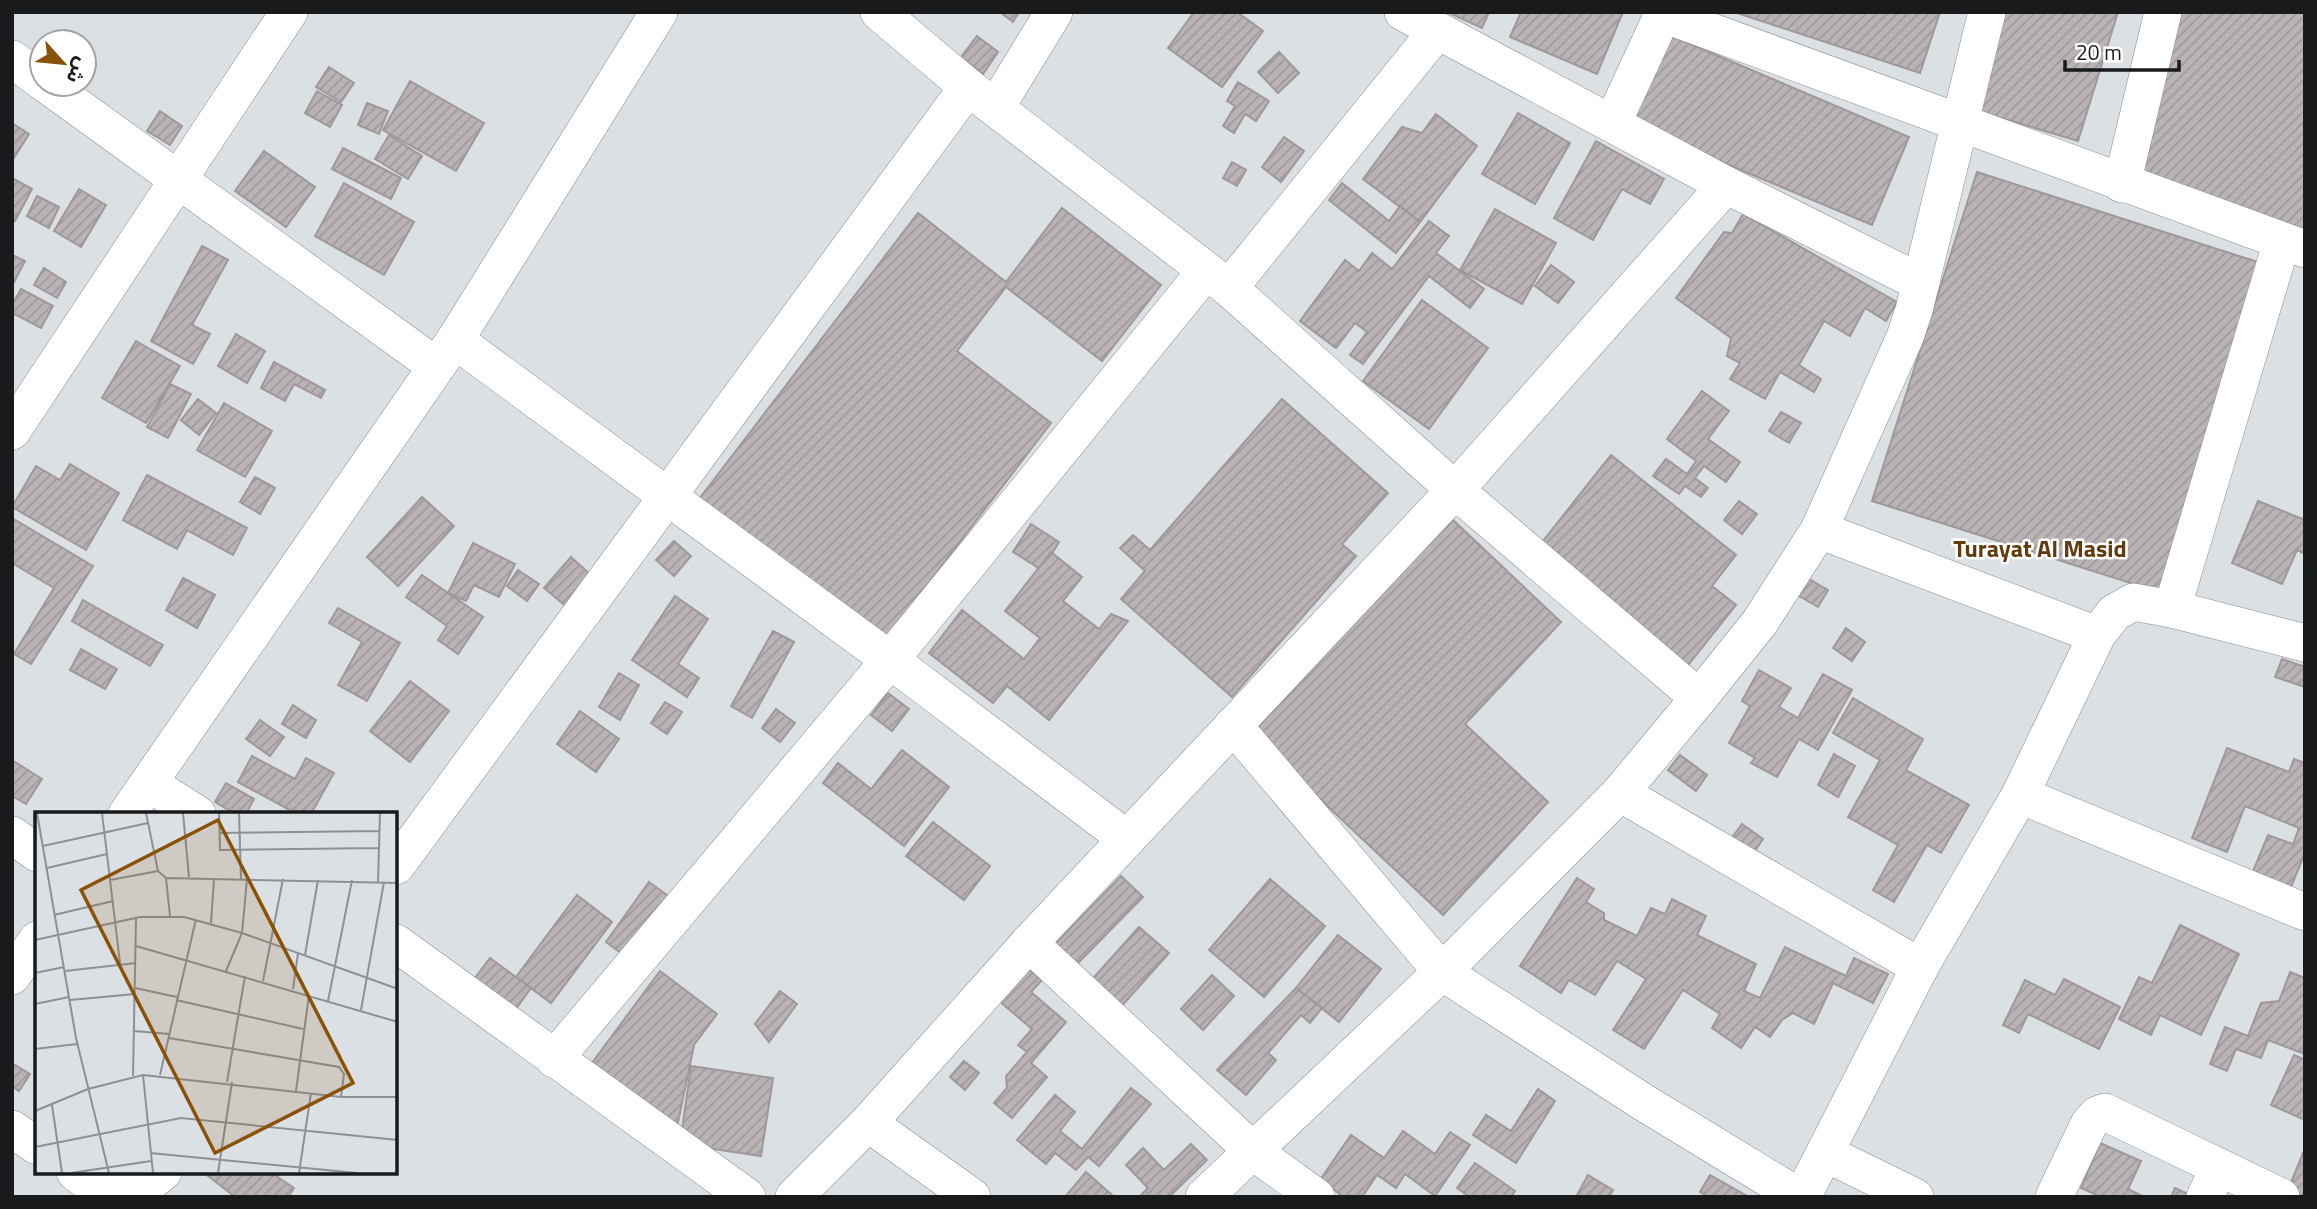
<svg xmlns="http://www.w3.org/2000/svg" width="2317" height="1209" font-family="'Titillium Web','Noto Sans Arabic',sans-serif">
<defs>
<pattern id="building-hatch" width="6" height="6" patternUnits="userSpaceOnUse" patternTransform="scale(1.75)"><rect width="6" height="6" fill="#bab3b6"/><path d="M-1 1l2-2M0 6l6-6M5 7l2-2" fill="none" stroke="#9f999c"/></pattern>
</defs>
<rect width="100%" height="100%" fill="#dbe0e5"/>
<!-- building -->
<g fill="url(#building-hatch)" stroke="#9e989a" stroke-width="2">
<path d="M1000,12H1019L1013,22Z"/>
<path d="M1194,12H1237L1263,31L1222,87L1168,48Z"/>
<path d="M1447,12H1489L1482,28Z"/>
<path d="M1521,12H1623L1597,74L1510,37Z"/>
<path d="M1734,12H1940L1920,73Z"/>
<path d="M2005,12H2118L2078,141L1975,110Z"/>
<path d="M2177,12H2305V235L2126,182Z"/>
<path d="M1669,35L1909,137L1872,225L1631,124Z"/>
<path d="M977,36L998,52L983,74L961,57Z"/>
<path d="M1279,52L1299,73L1278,93L1258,72Z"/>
<path d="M329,67L354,83L341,102L316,87Z"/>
<path d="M410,81L484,123L456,171L383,130Z"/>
<path d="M1238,82L1269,101L1256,121L1245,114L1234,133L1223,126L1235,106L1227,101Z"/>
<path d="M317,91L342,105L330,127L305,113Z"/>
<path d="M367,103L388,111L379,134L358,125Z"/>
<path d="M160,111L182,126L170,145L147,131Z"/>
<path d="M1518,113L1570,143L1535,204L1482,174Z"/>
<path d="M1436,114L1477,146L1420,222L1363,179L1402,127L1422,133Z"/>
<path d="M12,123L29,134L12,161Z"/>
<path d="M389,135L422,156L408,179L375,159Z"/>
<path d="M1284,137L1304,151L1281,182L1262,167Z"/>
<path d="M1596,141L1664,179L1650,204L1622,189L1593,240L1554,218Z"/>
<path d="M343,148L401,178L391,199L332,169Z"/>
<path d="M264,151L315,187L286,227L235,191Z"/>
<path d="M1232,162L1246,170L1237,186L1223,178Z"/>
<path d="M1977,172L2264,264L2159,592L1872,501Z"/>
<path d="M12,178L32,189L15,221L12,219Z"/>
<path d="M344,183L414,222L384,275L315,236Z"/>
<path d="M1342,183L1389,221L1400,206L1420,222L1396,253L1329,200Z"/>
<path d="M79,189L106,205L81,247L54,231Z"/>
<path d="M37,196L59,207L49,228L27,216Z"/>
<path d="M1062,208L1161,285L1102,361L1006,287L957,351L1051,423L884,641L699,499L918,213L1006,282Z"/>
<path d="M1495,209L1556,243L1522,304L1460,270Z"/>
<path d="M1743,214L1897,302L1886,321L1865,308L1850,336L1824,321L1799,365L1821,379L1814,392L1780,372L1765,399L1730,379L1740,363L1727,356L1731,338L1676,298L1724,232L1732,233Z"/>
<path d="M1429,221L1449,236L1436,253L1484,289L1470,308L1429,276L1363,364L1350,355L1367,332L1355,323L1336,348L1300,321L1345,260L1359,271L1372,253L1392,269Z"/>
<path d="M202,246L228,260L192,325L210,334L193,364L151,341Z"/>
<path d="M12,255L25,261L12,286Z"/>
<path d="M1551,265L1574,282L1558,303L1535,286Z"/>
<path d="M44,268L66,282L57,298L34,285Z"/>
<path d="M21,289L53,306L41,328L12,313V305Z"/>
<path d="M1422,300L1488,348L1429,429L1363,381Z"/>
<path d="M236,334L265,351L247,383L218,366Z"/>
<path d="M136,341L180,366L146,423L102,398Z"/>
<path d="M274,362L325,390L321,398L294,384L285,401L261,388Z"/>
<path d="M170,384L191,394L168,438L147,427Z"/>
<path d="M1702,391L1729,411L1708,439L1740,462L1726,482L1704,466L1695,478L1708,488L1701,497L1685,486L1679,494L1653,476L1666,459L1687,474L1696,461L1667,439Z"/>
<path d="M198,399L216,413L199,435L181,420Z"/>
<path d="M1282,399L1388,493L1342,544L1356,556L1232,697L1121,599L1145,571L1120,548L1133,535L1150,550Z"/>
<path d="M224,403L272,431L245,477L197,450Z"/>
<path d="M1781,412L1801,423L1789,443L1769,431Z"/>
<path d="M1611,455L1736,555L1712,586L1736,605L1688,665L1539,546Z"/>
<path d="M70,464L119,493L86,550L12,507L36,466L60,480Z"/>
<path d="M147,475L247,528L233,555L187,530L177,549L123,520Z"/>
<path d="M255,477L275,488L260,514L240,502Z"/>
<path d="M422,497L454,526L398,586L367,557Z"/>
<path d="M1739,501L1757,514L1742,534L1724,520Z"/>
<path d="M2258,501L2305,520V554L2297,550L2282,584L2232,563Z"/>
<path d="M12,518L93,566L31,664L14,654L54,588L12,563Z"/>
<path d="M1452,519L1561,622L1465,724L1548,802L1443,915L1251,734Z"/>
<path d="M1031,524L1059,542L1042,570L1013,552Z"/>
<path d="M674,541L691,556L674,576L656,560Z"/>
<path d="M473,543L515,564L499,597L474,585L466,601L448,593Z"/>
<path d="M1051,552L1082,577L1063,601L1099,629L1111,614L1128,621L1049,720L1007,686L993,703L929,653L962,610L1024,659L1040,638L1005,611Z"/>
<path d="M571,557L593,577L567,607L544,588Z"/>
<path d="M518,570L539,584L527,601L507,586Z"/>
<path d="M422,575L483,617L458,654L438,640L447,626L406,597Z"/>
<path d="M183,578L215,595L197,628L166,610Z"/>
<path d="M1809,579L1828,590L1818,607L1799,596Z"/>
<path d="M675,596L708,619L678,664L699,678L687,697L632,660Z"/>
<path d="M83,600L163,645L150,666L72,621Z"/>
<path d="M338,608L400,643L367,701L338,685L362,642L329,623Z"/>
<path d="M1846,628L1865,642L1852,661L1833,648Z"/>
<path d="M773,631L794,642L752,718L731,706Z"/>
<path d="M81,649L117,669L105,689L70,670Z"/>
<path d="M2282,659L2305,667V687L2275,677Z"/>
<path d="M1759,670L1791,688L1779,707L1798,718L1823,674L1852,690L1818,750L1799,739L1777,777L1751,763L1755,758L1729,743L1750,706L1742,701Z"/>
<path d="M619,673L639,685L620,720L599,707Z"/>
<path d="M410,681L449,711L410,762L370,731Z"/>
<path d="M888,693L909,709L892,731L871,715Z"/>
<path d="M1853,698L1923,739L1906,770L1969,805L1941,853L1927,845L1894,902L1873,890L1898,845L1848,817L1880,760L1833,733Z"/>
<path d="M665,702L682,712L667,734L651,723Z"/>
<path d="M293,705L316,720L306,738L282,724Z"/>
<path d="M776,709L795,723L780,742L762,728Z"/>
<path d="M580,711L619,739L596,772L557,744Z"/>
<path d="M260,720L284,737L270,756L246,739Z"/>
<path d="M2227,748L2289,772L2294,759L2305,763V853L2284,904L2246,888L2268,835L2293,844L2299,828L2245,806L2227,852L2192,838Z"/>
<path d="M902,750L949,787L904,846L823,783L838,763L871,789Z"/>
<path d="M1834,754L1855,766L1838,797L1818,785Z"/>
<path d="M1680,755L1707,775L1696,791L1668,770Z"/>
<path d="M252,756L295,779L306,758L334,773L311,814H297L238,782Z"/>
<path d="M12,760L42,779L26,804L12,796Z"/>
<path d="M226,783L254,799L246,814H235L215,802Z"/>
<path d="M933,822L990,866L964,900L906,856Z"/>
<path d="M1742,824L1763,839L1750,858L1728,843Z"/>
<path d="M1121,876L1143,897L1074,967L1053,946Z"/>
<path d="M1577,878L1594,889L1586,902L1604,913V920L1637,936L1651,908L1665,914L1672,899L1706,916L1697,935L1756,964L1744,991L1760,998L1785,947L1846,976L1854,958L1888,974L1873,1003L1833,983L1814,1024L1793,1013L1782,1020L1770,1037L1755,1027L1741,1048L1712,1028L1720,1014L1683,990L1644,1049L1613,1030L1646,979L1617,961L1595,995L1569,980L1561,993L1520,966Z"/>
<path d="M1270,879L1325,926L1264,997L1209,950Z"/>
<path d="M649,882L671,898L628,958L606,942Z"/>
<path d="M577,895L612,922L551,1003L516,977Z"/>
<path d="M2180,925L2239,954L2201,1035L2160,1015L2151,1035L2119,1019L2139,977L2152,983Z"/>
<path d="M1139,927L1169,953L1118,1010L1088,984Z"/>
<path d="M1338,935L1381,969L1339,1022L1296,988Z"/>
<path d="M490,958L531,988L508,1020L466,990Z"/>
<path d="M1020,961L1042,980L1031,992L1066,1022L1031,1063L1047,1077L1012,1118L994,1103L1007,1088L1006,1076L1027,1052L1018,1045L1032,1029L992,995Z"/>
<path d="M660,971L717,1014L694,1045L675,1137L586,1071Z"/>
<path d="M2290,972L2305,978V1045L2302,1053L2268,1040L2261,1058L2236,1049L2227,1071L2210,1064L2225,1027L2248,1036L2261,1003L2279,1001Z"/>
<path d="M1212,975L1234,996L1203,1030L1181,1009Z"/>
<path d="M2064,979L2120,1007L2099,1049L2028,1014L2019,1033L2003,1025L2025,980L2055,995Z"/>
<path d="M1296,988L1322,1008L1310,1023L1301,1015L1268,1053L1276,1060L1246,1095L1217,1070Z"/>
<path d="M780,991L797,1004L769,1042L755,1024Z"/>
<path d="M2294,1055L2305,1060V1120L2271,1105Z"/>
<path d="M964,1061L979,1073L965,1090L950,1077Z"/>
<path d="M12,1063L30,1074L19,1091L12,1086Z"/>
<path d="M691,1066L773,1078L761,1156L680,1144Z"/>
<path d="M1131,1088L1151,1104L1099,1166L1088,1157L1076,1170L1055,1153L1046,1164L1017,1140L1055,1095L1075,1112L1060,1131L1082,1149Z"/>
<path d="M1538,1089L1555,1101L1516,1163L1473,1135L1486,1115L1511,1131Z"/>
<path d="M1403,1131L1435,1154L1450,1132L1470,1145L1435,1196L1405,1174L1396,1188L1377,1175L1362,1197H1344L1320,1180L1351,1135L1384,1158Z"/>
<path d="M2100,1143L2141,1161L2128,1189L2144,1197H2101L2081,1188Z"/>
<path d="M1191,1144L1207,1160L1169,1197H1139L1148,1188L1126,1165L1143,1148L1164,1170Z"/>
<path d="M2303,1153L2305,1154V1197L2288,1190Z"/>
<path d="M1475,1163L1515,1191L1511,1197H1470L1457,1188Z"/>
<path d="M203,1172H270L294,1188L288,1197H235Z"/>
<path d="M1086,1172L1112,1195L1111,1197H1065Z"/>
<path d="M1588,1175L1613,1190L1609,1197H1576Z"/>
<path d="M1710,1175L1749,1197H1708L1700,1192Z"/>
<path d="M2175,1188L2194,1197H2171Z"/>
</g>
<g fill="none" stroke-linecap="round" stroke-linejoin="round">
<!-- minor casing -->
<g stroke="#898d91" stroke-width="38">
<g id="minor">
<path d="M879,12L968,87L1229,288L1455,490L1699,698"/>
<path d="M1403,12L1726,185L1921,283"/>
<path d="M1663,14L2305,249"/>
<path d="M12,59L42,81"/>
<path d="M46,84L436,366"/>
<path d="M996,107L1054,12"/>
<path d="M1613,122L1664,12"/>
<path d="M2122,184L2163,12"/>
<path d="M1229,288L1437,31"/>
<path d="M455,340L890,660L1127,839"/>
<path d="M12,431L289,12"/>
<path d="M1819,530L2097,635L2114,613L2133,602L2172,609L2305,643"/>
<path d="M2172,609L2282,241"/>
<path d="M1233,725L1442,972L1643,1102L1799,1197"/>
<path d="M150,784L197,814"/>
<path d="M1620,793L1920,967"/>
<path d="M2020,795L2305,912"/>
<path d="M127,814L455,340L659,12"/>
<path d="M12,835L37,853"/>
<path d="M396,866L968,87"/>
<path d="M396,943L747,1197"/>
<path d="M1029,943L1254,1152L1316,1197"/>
<path d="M12,976L37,940"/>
<path d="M554,1059L890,660L1205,272"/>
<path d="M868,1123L972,1197"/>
<path d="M12,1129L37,1146"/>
<path d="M1825,1153L1915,1197"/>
<path d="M75,1172L94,1186L136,1193L163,1172"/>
<path d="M794,1197L868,1123L1029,943L1455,490L1726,185"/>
<path d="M1204,1197L1442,972L1620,793L1699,698L1760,622L1819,530L1905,337L1914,310L1987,12"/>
<path d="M1802,1197L1920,967L2020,795L2097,635"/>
<path d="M2054,1197L2089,1124L2097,1115L2105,1112L2281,1197"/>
<path d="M2205,1197L2219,1167"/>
</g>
</g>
<!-- minor -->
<use href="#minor" stroke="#fff" stroke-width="37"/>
</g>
<g text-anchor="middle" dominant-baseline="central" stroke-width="5" stroke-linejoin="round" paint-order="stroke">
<!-- quarter labels -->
<g font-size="24" font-weight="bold" fill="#633c0d" stroke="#fff">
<text x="2040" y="548">Turayat Al Masid</text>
</g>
</g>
<!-- overview -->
<g transform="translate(35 812)">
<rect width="362" height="362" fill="#dbe0e5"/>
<path fill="none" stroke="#8d9195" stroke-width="2" d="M2,1L41,226L74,361M67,1L85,151M111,1L123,59L131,66L135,104M148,1L154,65M184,1L185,38L344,36M204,1L206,67M184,21L344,19M8,34L113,11M12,56L72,42M131,66L363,71M75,68L123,59M343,70L345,1M19,103L78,89M176,111L179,67M0,128L105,105H149L207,121L363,177M101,134L363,210M270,143L283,68M30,159L101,151M191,159L207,121L212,67M0,161L29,155M228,169L248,67M100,176L142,185M258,177L263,141M35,188L100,182M141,188L268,217M293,189L317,68M0,192L34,185M326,198L349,70M99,219L135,222M134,226L304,255L309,262L306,285M0,237L42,232M108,263L118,361M125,263L161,107M98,264L101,106M192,270L210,164M261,279L274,183M17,293L27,361M0,299L53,277L108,263L306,285H363M0,335L146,306L363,328M115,341L322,361M36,361L116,349M183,361L197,270M264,361L276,281"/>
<path fill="#8a5206" fill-opacity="0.15" stroke="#8a5206" stroke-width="3.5" d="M183,8L318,271L180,341L46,78Z"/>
<rect width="362" height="362" fill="none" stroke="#191a1c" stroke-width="3.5"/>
</g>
<!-- border -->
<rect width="2317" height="1209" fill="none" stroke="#191a1c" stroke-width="28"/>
<!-- north arrow -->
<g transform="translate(63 63) rotate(117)"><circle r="33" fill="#ffffff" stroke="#a3a3a4" stroke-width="2"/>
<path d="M0-5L12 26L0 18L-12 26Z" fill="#8a5206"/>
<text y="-10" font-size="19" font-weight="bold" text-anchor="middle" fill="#191a1c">ش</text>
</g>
<!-- scale -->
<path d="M2065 60v10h114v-10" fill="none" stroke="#191a1c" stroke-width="3.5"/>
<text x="2076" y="60" font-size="21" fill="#191a1c" stroke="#ffffff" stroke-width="5" paint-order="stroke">20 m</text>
</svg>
